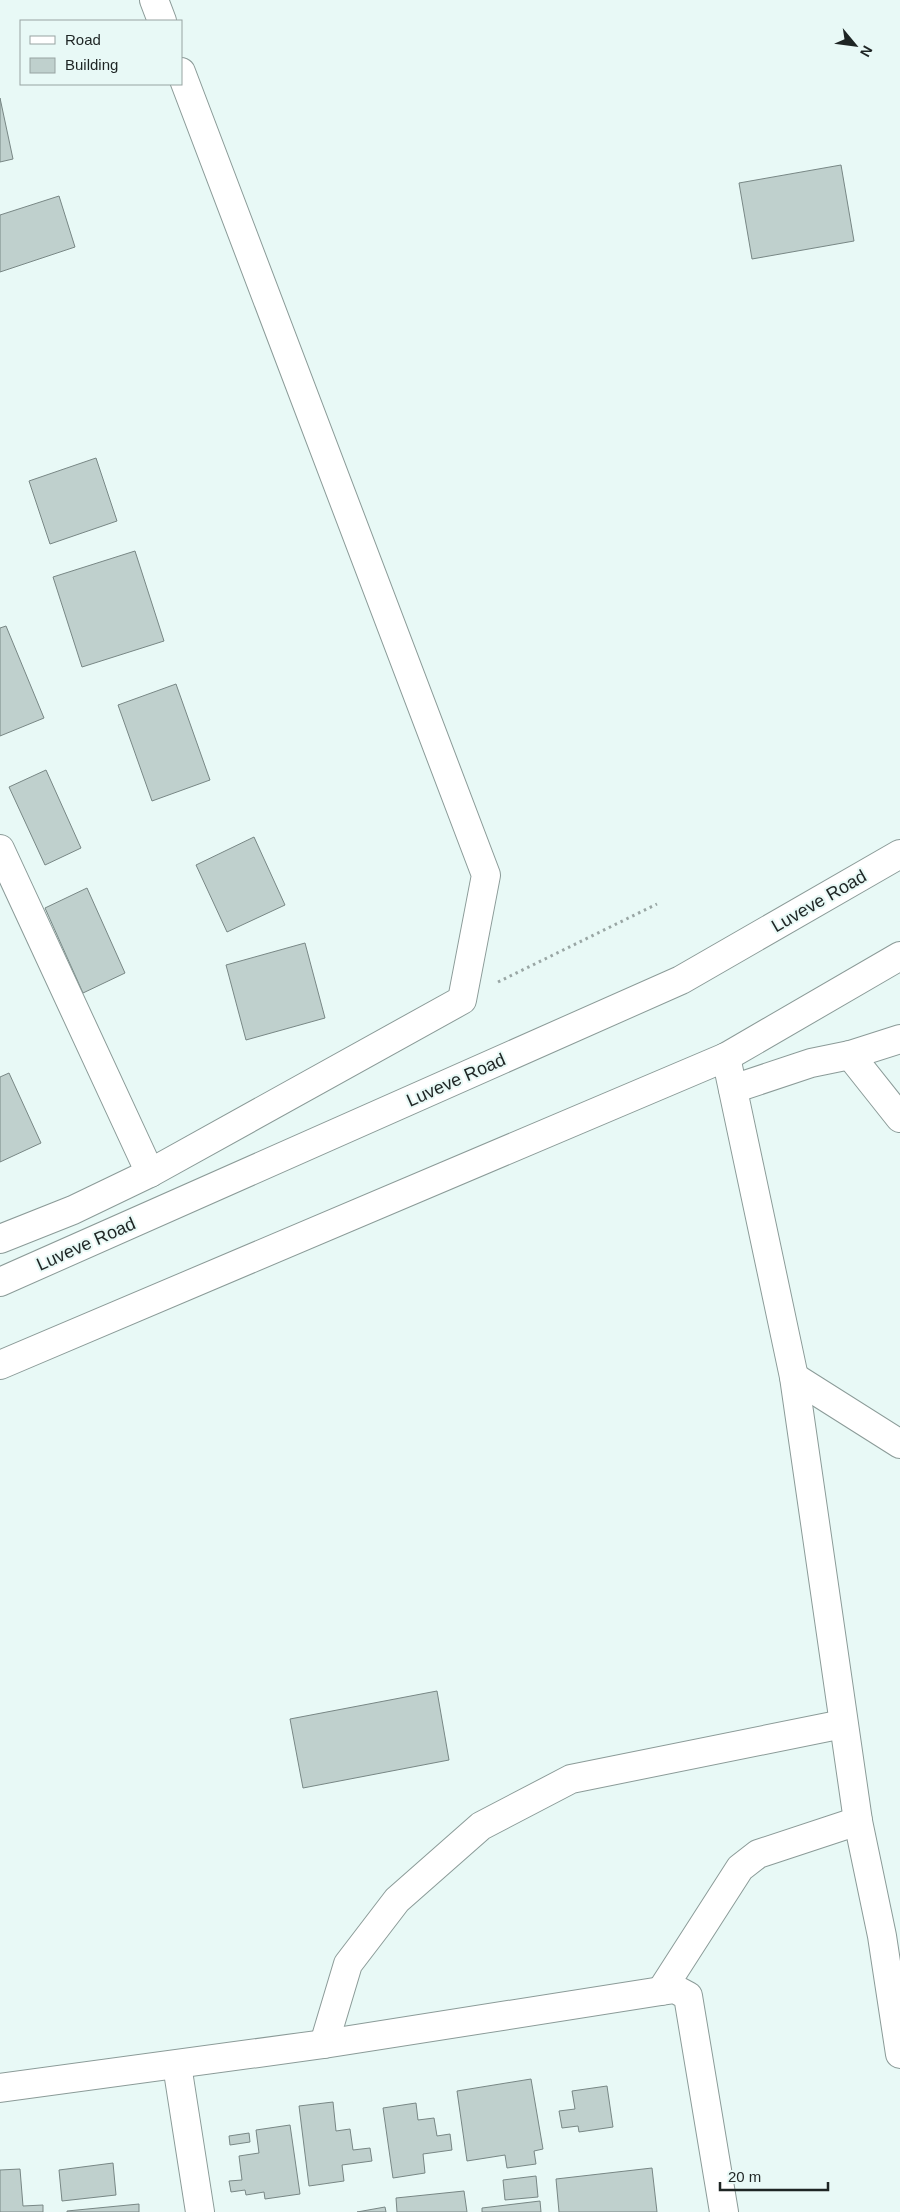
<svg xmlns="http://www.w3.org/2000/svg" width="900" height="2212" font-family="Arial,sans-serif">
<rect width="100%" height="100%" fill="#e8f9f6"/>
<!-- building -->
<g fill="#bfd0cd" stroke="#788785">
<path d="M0,98L13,159L0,162Z"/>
<path d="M841,165L854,241L752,259L739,183Z"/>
<path d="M59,196L75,247L0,272V215Z"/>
<path d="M96,458L117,521L50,544L29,481Z"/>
<path d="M135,551L164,641L82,667L53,577Z"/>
<path d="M6,626L44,718L0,736V628Z"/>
<path d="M176,684L210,780L152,801L118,705Z"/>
<path d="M46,770L81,848L45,865L9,787Z"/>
<path d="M254,837L285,905L227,932L196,865Z"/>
<path d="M87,888L125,973L83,993L45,908Z"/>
<path d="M305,943L325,1018L246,1040L226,965Z"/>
<path d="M9,1073L41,1143L0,1162V1077Z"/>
<path d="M437,1691L449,1760L303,1788L290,1719Z"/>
<path d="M531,2079L543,2149L534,2151L536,2164L507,2168L505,2155L467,2161L457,2091Z"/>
<path d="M607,2086L613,2127L579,2132L578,2126L562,2128L559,2111L575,2109L572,2091Z"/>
<path d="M333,2102L336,2131L350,2129L353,2150L370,2148L372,2161L342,2165L344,2181L309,2186L299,2106Z"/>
<path d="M416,2103L418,2120L434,2118L437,2136L450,2134L452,2150L423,2154L425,2173L393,2178L383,2108Z"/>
<path d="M290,2125L300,2194L265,2199L264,2192L246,2195L245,2190L231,2192L229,2181L242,2180L239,2156L259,2153L256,2130Z"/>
<path d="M249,2133L250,2142L230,2145L229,2136Z"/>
<path d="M113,2163L116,2195L62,2201L59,2170Z"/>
<path d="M652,2168L657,2212H559L556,2179Z"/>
<path d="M20,2169L23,2206L43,2205V2212H0V2170Z"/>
<path d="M536,2176L538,2197L505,2200L503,2180Z"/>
<path d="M464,2191L467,2212H397L396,2198Z"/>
<path d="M540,2201L541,2212H482V2208Z"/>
<path d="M139,2204V2212H67V2211Z"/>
<path d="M385,2207L386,2212H357Z"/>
</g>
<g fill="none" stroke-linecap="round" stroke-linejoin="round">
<!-- minor casing -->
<g stroke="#8b9b98" stroke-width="30">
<g id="minor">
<path d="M154,0L162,21"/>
<path d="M0,849L150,1173"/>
<path d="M850,1055L900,1118"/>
<path d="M726,1057L794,1377L858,1821L882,1936L900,2054"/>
<path d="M733,1089L811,1063L850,1055L900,1039"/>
<path d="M0,1239L73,1210L150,1173L462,1000L486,875L181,72"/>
<path d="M0,1282L681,980L900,854"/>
<path d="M0,1365L726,1057L900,956"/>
<path d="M794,1377L900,1444"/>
<path d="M324,2044L348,1964L397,1900L481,1826L571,1779L843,1724"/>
<path d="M177,2065L200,2212"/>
<path d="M0,2088L324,2044L661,1991"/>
<path d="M724,2212L688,1996L675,1989L661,1991L740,1868L758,1854L858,1821"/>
</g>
</g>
<!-- path -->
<path stroke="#99a6a4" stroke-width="3" stroke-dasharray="2.5 4" stroke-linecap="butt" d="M498,982L657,904"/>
<!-- minor -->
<use href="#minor" stroke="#fff" stroke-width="28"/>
</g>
<g text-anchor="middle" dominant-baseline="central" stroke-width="4" stroke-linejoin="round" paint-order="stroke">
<!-- street labels -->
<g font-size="18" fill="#1e2524" stroke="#e8f9f6">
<text transform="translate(819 901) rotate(-30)">Luveve Road</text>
<text transform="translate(456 1080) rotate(-24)">Luveve Road</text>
<text transform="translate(86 1244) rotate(-24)">Luveve Road</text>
</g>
</g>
<!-- legend -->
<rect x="20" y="20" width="162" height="65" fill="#e8f9f6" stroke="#97a4a2"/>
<rect x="30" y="36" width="25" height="8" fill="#ffffff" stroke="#97a4a2"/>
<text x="65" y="45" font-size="15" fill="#1e2524">Road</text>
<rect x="30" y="58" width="25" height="15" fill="#bfd0cd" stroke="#97a4a2"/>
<text x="65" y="70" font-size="15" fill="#1e2524">Building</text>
<!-- north arrow -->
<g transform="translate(855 45) rotate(119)" stroke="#e8f9f6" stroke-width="4" paint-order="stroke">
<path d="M0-4L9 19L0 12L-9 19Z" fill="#1e2524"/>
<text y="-8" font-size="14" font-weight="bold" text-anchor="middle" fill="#1e2524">N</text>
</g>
<!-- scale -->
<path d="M720 2182v8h108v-8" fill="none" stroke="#1e2524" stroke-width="2.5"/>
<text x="728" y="2182" font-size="15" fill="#1e2524" stroke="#e8f9f6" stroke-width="4" paint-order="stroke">20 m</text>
</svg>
